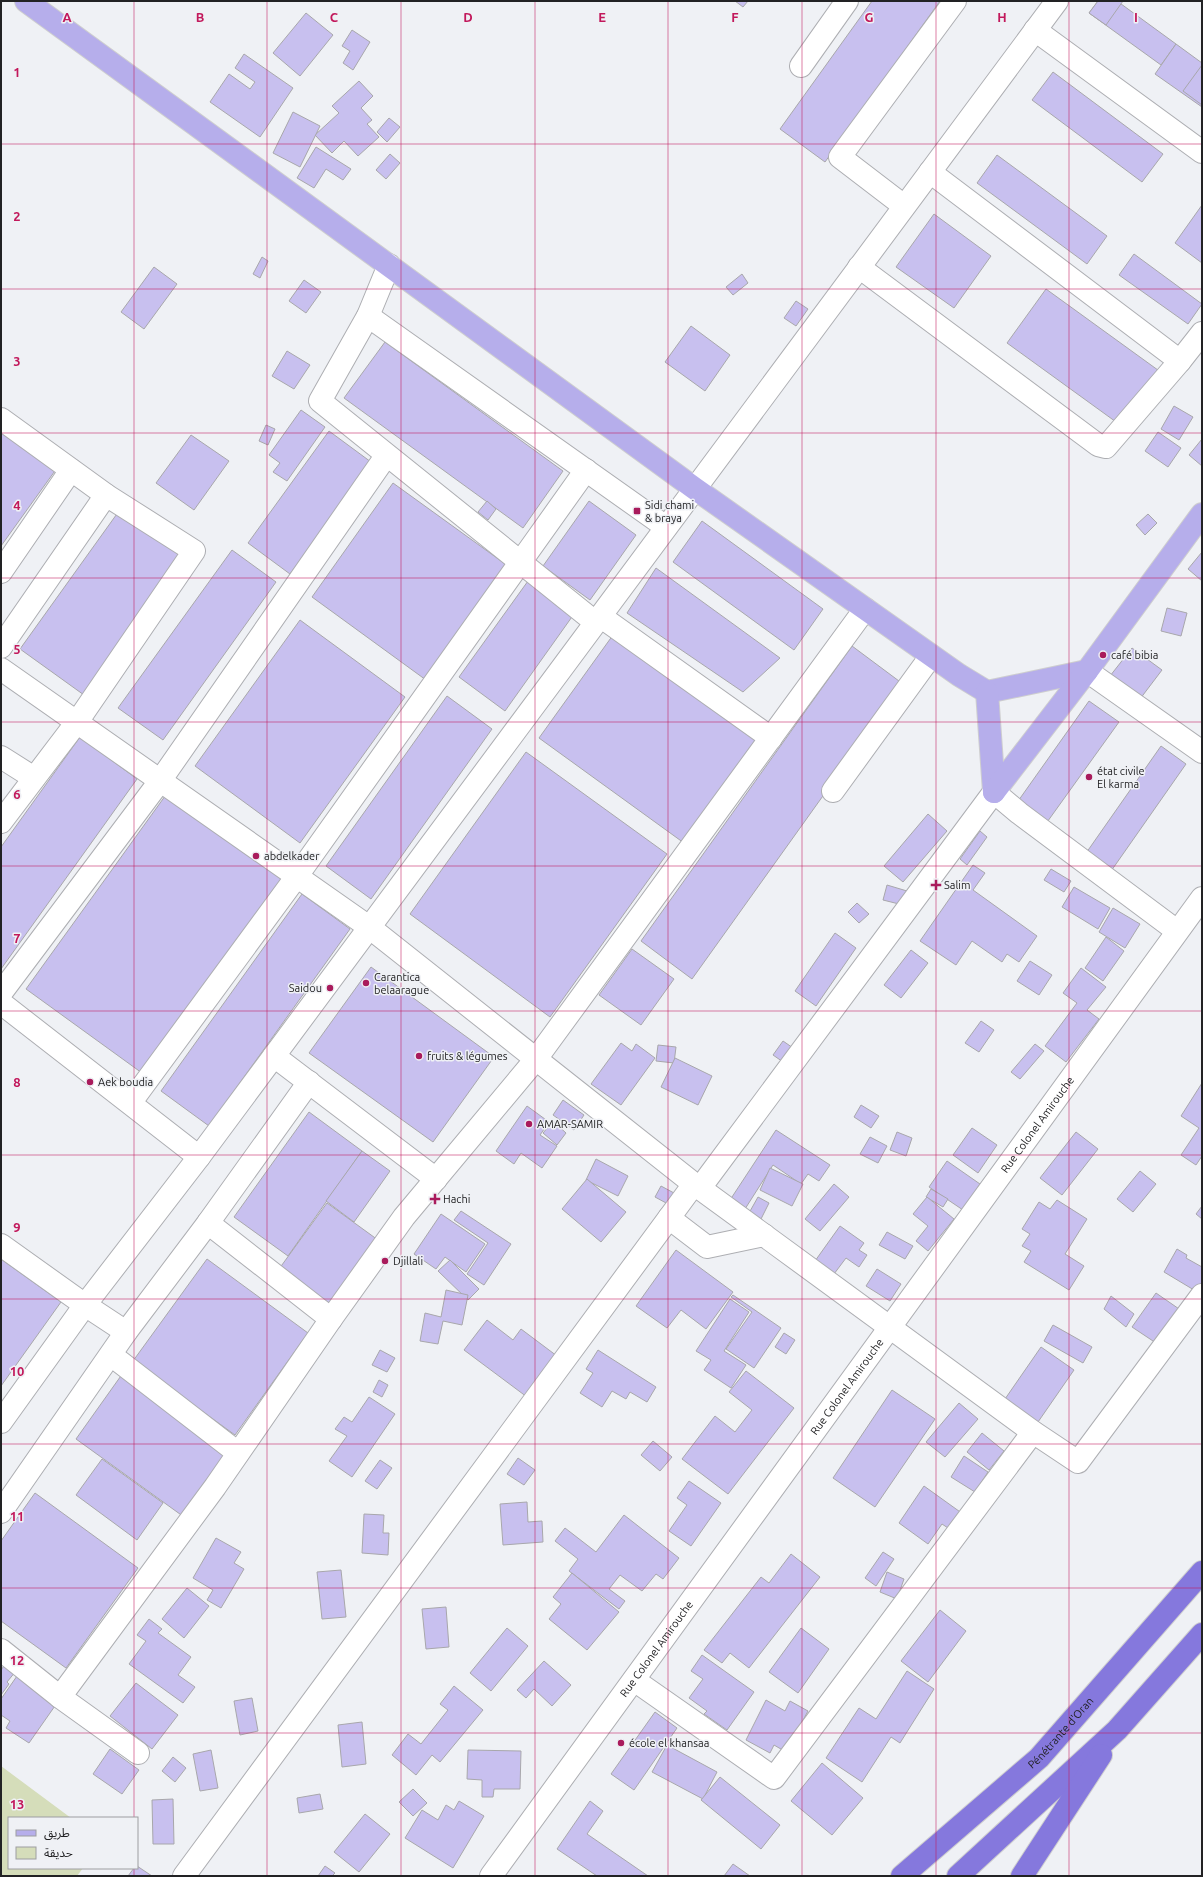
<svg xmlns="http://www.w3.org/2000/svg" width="1203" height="1877" font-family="Ubuntu,'Noto Sans Arabic',sans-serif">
<rect width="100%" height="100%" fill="#eff1f5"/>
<!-- green -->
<path fill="#d5ddba" d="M1,1766L71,1818H9V1868H83L77,1876H1Z"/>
<!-- building -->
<g fill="#c8c0ef" stroke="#a8a7ab">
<path d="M735,1H748L743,7Z"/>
<path d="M872,1H940L825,162L780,129Z"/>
<path d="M1098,1H1117L1176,44L1161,65L1089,13Z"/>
<path d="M1098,1H1123L1106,25L1089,13Z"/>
<path d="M306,13L333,35L300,76L273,53Z"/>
<path d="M352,30L370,42L353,70L343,63L350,51L342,46Z"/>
<path d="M1176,44L1202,63V107L1155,74Z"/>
<path d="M244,54L293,88L260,137L210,102L229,74L250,89L255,82L235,68Z"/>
<path d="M1202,65V105L1183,91Z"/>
<path d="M1053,72L1163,154L1142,182L1032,100Z"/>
<path d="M359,81L373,96L361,108L372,120L367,124L379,137L358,156L344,141L332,153L315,135L339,113L332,106Z"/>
<path d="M293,112L320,126L300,167L273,153Z"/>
<path d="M389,118L400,127L387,142L377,132Z"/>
<path d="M316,147L351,169L343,180L326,169L314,188L297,178Z"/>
<path d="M390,154L400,163L386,179L376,170Z"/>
<path d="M997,155L1107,236L1087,264L977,183Z"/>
<path d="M1202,205V263L1175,243Z"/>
<path d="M934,214L991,256L954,308L896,267Z"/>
<path d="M1134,254L1202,304L1188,324L1119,275Z"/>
<path d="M262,257L268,261L260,278L253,274Z"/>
<path d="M154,267L177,284L144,329L121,312Z"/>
<path d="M742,274L748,283L733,295L726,287Z"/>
<path d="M304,280L321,292L306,313L289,301Z"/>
<path d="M1046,289L1162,373L1123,427L1007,343Z"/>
<path d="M796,301L808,309L796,326L784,318Z"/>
<path d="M691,326L730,355L705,391L665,362Z"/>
<path d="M385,342L563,471L523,528L344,398Z"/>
<path d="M287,351L310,365L294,389L272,376Z"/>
<path d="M1174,406L1193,417L1179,440L1161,429Z"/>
<path d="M301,410L325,427L287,481L273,472L280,463L269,455Z"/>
<path d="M266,425L275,429L268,445L259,441Z"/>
<path d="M1,427L57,468L1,546Z"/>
<path d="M329,431L371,462L290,574L248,543Z"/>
<path d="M1158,432L1181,448L1168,467L1145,451Z"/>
<path d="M191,435L229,461L194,510L156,483Z"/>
<path d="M1202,439V466L1189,455Z"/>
<path d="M393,483L508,566L426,680L312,597Z"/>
<path d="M487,501L496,509L488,520L478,512Z"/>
<path d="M589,501L636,535L590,600L543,566Z"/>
<path d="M119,511L183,557L84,695L20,649Z"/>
<path d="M1148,514L1157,523L1145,535L1136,525Z"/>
<path d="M702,521L823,609L794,650L673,562Z"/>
<path d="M232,550L276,582L163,740L118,708Z"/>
<path d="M1202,552V581L1188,569Z"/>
<path d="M656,568L780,658L743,692L627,613Z"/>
<path d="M528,581L574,614L505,711L459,677Z"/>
<path d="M1167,608L1187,613L1181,636L1161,631Z"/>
<path d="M300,620L405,697L300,843L195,766Z"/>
<path d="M613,635L758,740L684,843L539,738Z"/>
<path d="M852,646L903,684L692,979L641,941Z"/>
<path d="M1132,648L1162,670L1140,699L1110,676Z"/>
<path d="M447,696L492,729L371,899L326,866Z"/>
<path d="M1089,701L1119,722L1045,825L1016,804Z"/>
<path d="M80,737L137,779L1,969V847Z"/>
<path d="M1161,746L1186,764L1109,874L1084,856Z"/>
<path d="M526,752L667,854L550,1017L410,914Z"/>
<path d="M168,792L284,876L142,1073L26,989Z"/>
<path d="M928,814L947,831L903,882L884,866Z"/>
<path d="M980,831L987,837L967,865L960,859Z"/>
<path d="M973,865L985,873L973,890L1037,936L1019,962L1007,954L1002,962L972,941L956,965L920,941Z"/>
<path d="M1051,869L1071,881L1064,892L1044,880Z"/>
<path d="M887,885L907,891L903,905L883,900Z"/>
<path d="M1074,887L1110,908L1098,929L1062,907Z"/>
<path d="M302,894L350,929L209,1126L161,1091Z"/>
<path d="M857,903L869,914L859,923L848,912Z"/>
<path d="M1113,908L1140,924L1125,948L1099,932Z"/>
<path d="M835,933L856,948L816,1006L795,991Z"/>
<path d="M1106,937L1124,951L1103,981L1085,968Z"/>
<path d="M632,949L674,979L641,1025L599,995Z"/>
<path d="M911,950L928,963L901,998L884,985Z"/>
<path d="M1030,961L1052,975L1039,995L1017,981Z"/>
<path d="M371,967L494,1057L433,1142L309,1053Z"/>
<path d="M1081,968L1106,987L1087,1010L1099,1019L1066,1062L1045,1046L1077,1003L1063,993Z"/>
<path d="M981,1021L994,1030L979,1052L965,1043Z"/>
<path d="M783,1041L796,1050L786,1064L773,1055Z"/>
<path d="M621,1043L632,1051L636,1044L655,1058L621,1105L591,1084Z"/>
<path d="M1035,1044L1044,1051L1020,1079L1011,1072Z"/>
<path d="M658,1045L676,1047L674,1063L656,1061Z"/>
<path d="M675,1058L712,1076L698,1105L661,1087Z"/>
<path d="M1202,1083V1156L1196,1165L1181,1155L1199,1128L1181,1116Z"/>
<path d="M563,1100L584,1115L574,1130L553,1115Z"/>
<path d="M861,1105L879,1116L871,1128L854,1117Z"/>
<path d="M527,1106L549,1122L540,1135L557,1146L542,1168L521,1153L514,1164L496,1151Z"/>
<path d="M309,1112L362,1151L288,1256L234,1217Z"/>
<path d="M553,1121L566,1133L557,1145L543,1133Z"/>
<path d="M972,1128L997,1145L978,1173L953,1155Z"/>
<path d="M776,1130L830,1165L819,1181L808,1174L801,1184L773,1165L745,1209L730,1200Z"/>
<path d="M897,1132L912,1138L906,1156L890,1150Z"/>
<path d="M1076,1132L1098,1149L1062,1195L1040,1178Z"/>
<path d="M870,1137L887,1146L878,1163L860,1154Z"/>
<path d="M362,1151L390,1171L354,1222L326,1201Z"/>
<path d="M596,1159L628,1176L618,1196L586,1180Z"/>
<path d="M947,1161L980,1184L963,1210L929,1187Z"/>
<path d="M770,1168L803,1184L792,1206L760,1190Z"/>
<path d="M1140,1171L1156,1184L1133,1212L1117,1199Z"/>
<path d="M587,1179L626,1212L601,1242L562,1209Z"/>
<path d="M834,1184L849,1197L820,1231L805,1219Z"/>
<path d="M661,1186L674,1193L668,1204L655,1197Z"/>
<path d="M931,1189L948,1199L943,1207L926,1197Z"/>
<path d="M758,1197L769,1203L761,1219L749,1213Z"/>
<path d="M927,1197L954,1219L928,1251L916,1241L928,1226L913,1214Z"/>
<path d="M1057,1200L1087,1219L1065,1254L1084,1266L1069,1290L1024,1262L1031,1251L1022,1246L1030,1234L1022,1229L1039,1202L1050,1209Z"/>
<path d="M327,1203L378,1240L323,1318L271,1280Z"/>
<path d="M1202,1206V1219L1196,1214Z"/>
<path d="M461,1211L511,1244L484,1285L467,1274L488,1243L454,1220Z"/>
<path d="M441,1214L485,1244L466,1272L445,1257L436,1269L414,1254Z"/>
<path d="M840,1226L864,1243L859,1250L867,1255L859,1267L846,1258L834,1274L815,1261Z"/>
<path d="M887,1232L913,1246L905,1259L879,1245Z"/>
<path d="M1177,1249L1187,1255L1186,1258L1202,1267V1288L1199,1293L1164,1272Z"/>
<path d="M676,1250L733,1292L706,1329L681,1310L667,1328L636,1306Z"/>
<path d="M1,1259L61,1302L1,1386Z"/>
<path d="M207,1259L308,1333L235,1435L133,1361Z"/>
<path d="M450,1260L479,1289L468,1300L438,1271Z"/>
<path d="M877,1269L901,1284L890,1301L866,1286Z"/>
<path d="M446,1290L468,1295L462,1325L443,1321L438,1344L420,1341L425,1313L441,1317Z"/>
<path d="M1156,1293L1182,1311L1159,1345L1132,1327Z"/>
<path d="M733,1295L781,1328L754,1368L726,1349L752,1312L731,1297Z"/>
<path d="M1111,1296L1134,1314L1126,1327L1104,1309Z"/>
<path d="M730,1299L749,1312L724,1351L746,1365L731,1388L704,1370L711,1360L696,1351Z"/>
<path d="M487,1320L513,1340L521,1329L557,1356L527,1397L464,1350Z"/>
<path d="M1053,1325L1092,1347L1083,1363L1044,1341Z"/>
<path d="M784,1333L795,1340L786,1354L775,1347Z"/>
<path d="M1041,1347L1074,1370L1038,1422L1005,1399Z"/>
<path d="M380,1350L395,1358L387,1372L372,1365Z"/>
<path d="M598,1350L656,1387L647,1402L630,1392L626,1399L612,1391L602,1407L580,1393L593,1373L586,1369Z"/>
<path d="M746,1371L794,1408L728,1494L682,1459L715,1416L735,1432L752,1410L729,1392Z"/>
<path d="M123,1373L231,1451L184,1517L76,1439Z"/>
<path d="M379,1380L388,1385L382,1397L373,1392Z"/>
<path d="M892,1390L935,1419L875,1507L833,1478Z"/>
<path d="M369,1397L395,1414L352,1477L329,1461L347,1436L335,1429L344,1417L352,1422Z"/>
<path d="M959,1403L978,1419L945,1457L926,1442Z"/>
<path d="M982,1433L1004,1451L989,1470L967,1452Z"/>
<path d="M653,1441L672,1457L660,1471L641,1455Z"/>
<path d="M964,1456L988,1472L975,1492L951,1477Z"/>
<path d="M518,1458L535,1470L524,1485L507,1474Z"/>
<path d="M102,1459L163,1503L137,1540L76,1495Z"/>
<path d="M380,1460L392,1468L377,1489L365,1481Z"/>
<path d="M689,1481L721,1503L691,1546L669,1531L687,1505L677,1498Z"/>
<path d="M924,1486L963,1514L951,1530L942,1524L928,1544L899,1523Z"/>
<path d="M35,1493L138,1568L66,1668L1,1621V1541Z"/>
<path d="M527,1502L528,1522L542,1521L543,1542L503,1545L500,1504Z"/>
<path d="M364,1514L384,1515L383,1533H389L388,1555L362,1553Z"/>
<path d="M624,1515L679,1558L663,1579L656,1574L642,1591L620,1575L609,1589L625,1601L619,1609L569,1571L578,1559L555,1541L565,1528L596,1552Z"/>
<path d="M216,1538L241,1552L234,1563L244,1569L221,1608L207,1600L213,1590L193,1578Z"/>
<path d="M883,1552L894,1559L876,1586L865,1578Z"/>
<path d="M791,1554L820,1577L749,1668L730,1653L722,1663L704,1650L761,1577L769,1583Z"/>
<path d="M341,1570L346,1617L322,1619L317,1572Z"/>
<path d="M887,1572L904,1579L897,1599L880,1592Z"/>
<path d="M572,1573L619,1612L587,1650L549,1619L561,1604L553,1597Z"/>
<path d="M187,1588L209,1606L184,1638L162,1619Z"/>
<path d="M446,1607L449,1647L426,1649L422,1609Z"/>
<path d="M940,1610L966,1631L928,1682L901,1661Z"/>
<path d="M149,1619L162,1629L158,1633L191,1657L178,1675L195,1687L183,1703L129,1664L146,1641L137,1635Z"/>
<path d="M507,1628L528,1646L491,1691L470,1673Z"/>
<path d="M801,1628L829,1649L798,1693L769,1672Z"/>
<path d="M702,1655L754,1692L727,1730L704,1714L707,1711L689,1698L703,1679L691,1671Z"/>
<path d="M544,1661L571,1685L552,1706L534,1689L526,1698L517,1690Z"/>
<path d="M6,1663L16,1671L7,1682L9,1684L1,1695V1670Z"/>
<path d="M907,1671L934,1689L900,1743L891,1737L862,1782L826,1758L859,1708L876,1719Z"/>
<path d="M17,1676L57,1703L29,1743L6,1728L10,1721L1,1715V1699Z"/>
<path d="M136,1683L178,1715L152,1749L110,1716Z"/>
<path d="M454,1686L483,1710L440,1762L432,1755L416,1775L392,1755L408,1734L421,1744L448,1710L440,1704Z"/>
<path d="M252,1698L258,1731L240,1735L234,1701Z"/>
<path d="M766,1700L785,1711L790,1701L808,1711L786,1752L774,1745L770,1753L746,1740Z"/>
<path d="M655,1712L677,1728L634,1790L611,1774Z"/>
<path d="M362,1722L366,1764L342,1767L338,1725Z"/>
<path d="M667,1745L717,1772L703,1799L652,1772Z"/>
<path d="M110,1749L139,1770L122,1794L93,1774Z"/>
<path d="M211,1750L218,1788L200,1791L193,1754Z"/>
<path d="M468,1750L521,1751L520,1789H494L493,1797H482V1780L467,1779Z"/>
<path d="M173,1757L186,1768L175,1782L162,1771Z"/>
<path d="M822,1763L863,1798L832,1835L791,1801Z"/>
<path d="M720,1777L780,1825L761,1849L701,1800Z"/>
<path d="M413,1789L427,1803L413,1816L399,1802Z"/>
<path d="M320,1794L323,1809L299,1813L297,1798Z"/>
<path d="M173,1799L174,1844H153L152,1800Z"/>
<path d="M459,1801L484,1816L453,1868L405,1838L422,1810L438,1820L446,1805L454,1810Z"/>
<path d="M590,1801L603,1811L587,1834L648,1876H597L557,1849Z"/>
<path d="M365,1814L390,1834L359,1872L334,1852Z"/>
<path d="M733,1864L750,1876H724Z"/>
<path d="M137,1866L152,1876H128L134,1868H137Z"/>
<path d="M325,1866L335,1873L332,1876H318Z"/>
</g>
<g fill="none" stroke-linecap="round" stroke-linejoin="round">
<!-- minor casing -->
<g stroke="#adaeb2" stroke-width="24">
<g id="minor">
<path d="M1035,30L1202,152"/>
<path d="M801,66L847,1"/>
<path d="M930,172L1180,361L1202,333"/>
<path d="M904,206L840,157L955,1"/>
<path d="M389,265L368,316L320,401L595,622"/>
<path d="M859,267L1098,445L1106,447L1180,361"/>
<path d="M368,316L666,527"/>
<path d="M1,419L106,495L194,551L77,722L1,822"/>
<path d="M1,572L71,470"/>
<path d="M600,616L771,738"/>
<path d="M1,647L106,495"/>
<path d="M1,669L369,927L694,1184L1033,1432L1078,1462L1202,1295"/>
<path d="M1087,671L1202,752"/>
<path d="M1,757L34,778"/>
<path d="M833,791L931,656"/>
<path d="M1,993L160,781L386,456"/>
<path d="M1,1003L199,1157"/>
<path d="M274,1056L436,1179"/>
<path d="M131,1102L297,876L586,470"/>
<path d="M700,1188L994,792L1019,813L1177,931"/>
<path d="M669,1218L707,1247L764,1235"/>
<path d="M208,1223L331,1319"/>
<path d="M1,1245L85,1305L126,1332"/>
<path d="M111,1355L238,1453"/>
<path d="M1,1422L85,1305L199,1157L1057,1"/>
<path d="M1,1512L126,1332L208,1223L309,1082"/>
<path d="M1,1650L60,1697L138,1753"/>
<path d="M634,1680L774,1778L1033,1432"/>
<path d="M60,1697L215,1487L331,1319L404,1217L536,1059L865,609"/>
<path d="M184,1876L694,1184"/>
<path id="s1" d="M491,1876L1202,898"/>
</g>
</g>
<!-- major casing -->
<g stroke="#cececf" stroke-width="24">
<g id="major">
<path d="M26,1L694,488L959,675L987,692L1087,671"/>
<path d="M987,692L994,792"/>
<path d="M994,792L1087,671L1202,514"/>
</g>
</g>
<!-- highway casing -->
<g stroke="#cececf" stroke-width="24">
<g id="highway">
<path id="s2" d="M902,1876L1039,1758L1202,1572"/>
<path d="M958,1876L1117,1730L1202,1634"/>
<path d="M1022,1876L1101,1755"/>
</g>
</g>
<!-- minor -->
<use href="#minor" stroke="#fff" stroke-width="22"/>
<!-- major -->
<use href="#major" stroke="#b6aeeb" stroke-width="22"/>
<!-- highway -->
<use href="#highway" stroke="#8578dd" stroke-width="22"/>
</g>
<!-- grid -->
<path fill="none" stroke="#c2185b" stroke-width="1" stroke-opacity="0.55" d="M134,1V1818M267,1V1876M401,1V1876M535,1V1876M668,1V1876M802,1V1876M936,1V1876M1069,1V1876M1,144H1202M1,289H1202M1,433H1202M1,578H1202M1,722H1202M1,866H1202M1,1011H1202M1,1155H1202M1,1299H1202M1,1444H1202M1,1588H1202M1,1733H1202M134,1868V1876"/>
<!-- markers -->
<g fill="#a91b5c" stroke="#eff1f5" stroke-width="1.5">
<rect x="633" y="507" width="8" height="8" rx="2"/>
<circle cx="1103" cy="655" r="4"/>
<circle cx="1089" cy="777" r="4"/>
<circle cx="256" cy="856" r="4"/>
<path d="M934 879h4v4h4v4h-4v4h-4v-4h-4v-4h4z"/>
<circle cx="366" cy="983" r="4"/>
<circle cx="330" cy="988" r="4"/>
<circle cx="419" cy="1056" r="4"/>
<circle cx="90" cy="1082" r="4"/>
<circle cx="529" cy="1124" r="4"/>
<path d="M433 1193h4v4h4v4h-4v4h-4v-4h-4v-4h4z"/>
<circle cx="385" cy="1261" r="4"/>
<circle cx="621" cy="1743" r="4"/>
</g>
<g text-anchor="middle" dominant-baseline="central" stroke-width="3" stroke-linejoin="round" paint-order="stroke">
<!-- poi labels -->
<g font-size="11" fill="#222224" stroke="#eff1f5" text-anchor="start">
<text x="645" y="505">Sidi chami<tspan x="645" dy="13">&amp; braya</tspan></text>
<text x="1111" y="655">café bibia</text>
<text x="1097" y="771">état civile<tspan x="1097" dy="13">El karma</tspan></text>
<text x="264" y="856">abdelkader</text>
<text x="944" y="885">Salim</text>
<text x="374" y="977">Carantica<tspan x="374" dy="13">belaarague</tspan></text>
<text x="322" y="988" text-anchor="end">Saidou</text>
<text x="427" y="1056">fruits &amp; légumes</text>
<text x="98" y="1082">Aek boudia</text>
<text x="537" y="1124">AMAR-SAMIR</text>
<text x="443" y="1199">Hachi</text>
<text x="393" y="1261">Djillali</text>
<text x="629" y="1743">école el khansaa</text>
</g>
<!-- street labels -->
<g font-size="11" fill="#222224" stroke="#eff1f5">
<text stroke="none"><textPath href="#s1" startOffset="929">Rue Colonel Amirouche</textPath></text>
<text stroke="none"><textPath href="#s1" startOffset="605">Rue Colonel Amirouche</textPath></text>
<text stroke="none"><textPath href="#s1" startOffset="281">Rue Colonel Amirouche</textPath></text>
<text stroke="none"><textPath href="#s2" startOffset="214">Pénétrante d'Oran</textPath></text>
</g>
</g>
<g font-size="13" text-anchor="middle" font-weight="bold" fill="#c2185b" stroke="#eff1f5" stroke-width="3" stroke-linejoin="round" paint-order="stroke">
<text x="67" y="22">A</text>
<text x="200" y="22">B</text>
<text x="334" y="22">C</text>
<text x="468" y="22">D</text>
<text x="602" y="22">E</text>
<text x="735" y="22">F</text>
<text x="869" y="22">G</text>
<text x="1002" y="22">H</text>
<text x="1136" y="22">I</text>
<text x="17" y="77">1</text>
<text x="17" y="221">2</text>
<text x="17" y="366">3</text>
<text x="17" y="510">4</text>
<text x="17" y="654">5</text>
<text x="17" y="799">6</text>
<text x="17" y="943">7</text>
<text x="17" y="1087">8</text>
<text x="17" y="1232">9</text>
<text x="17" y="1376">10</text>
<text x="17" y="1521">11</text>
<text x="17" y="1665">12</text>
<text x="17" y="1809">13</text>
</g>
<!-- border -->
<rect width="1203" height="1877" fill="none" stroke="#222224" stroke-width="4"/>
<!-- legend -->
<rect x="8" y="1817" width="130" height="52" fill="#eff1f5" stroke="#9d9ea1"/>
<rect x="16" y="1830" width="20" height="6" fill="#b6aeeb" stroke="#9d9ea1"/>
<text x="44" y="1837" font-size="12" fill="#222224">طريق</text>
<rect x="16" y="1847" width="20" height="12" fill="#d5ddba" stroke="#9d9ea1"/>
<text x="44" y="1857" font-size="12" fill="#222224">حديقة</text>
</svg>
